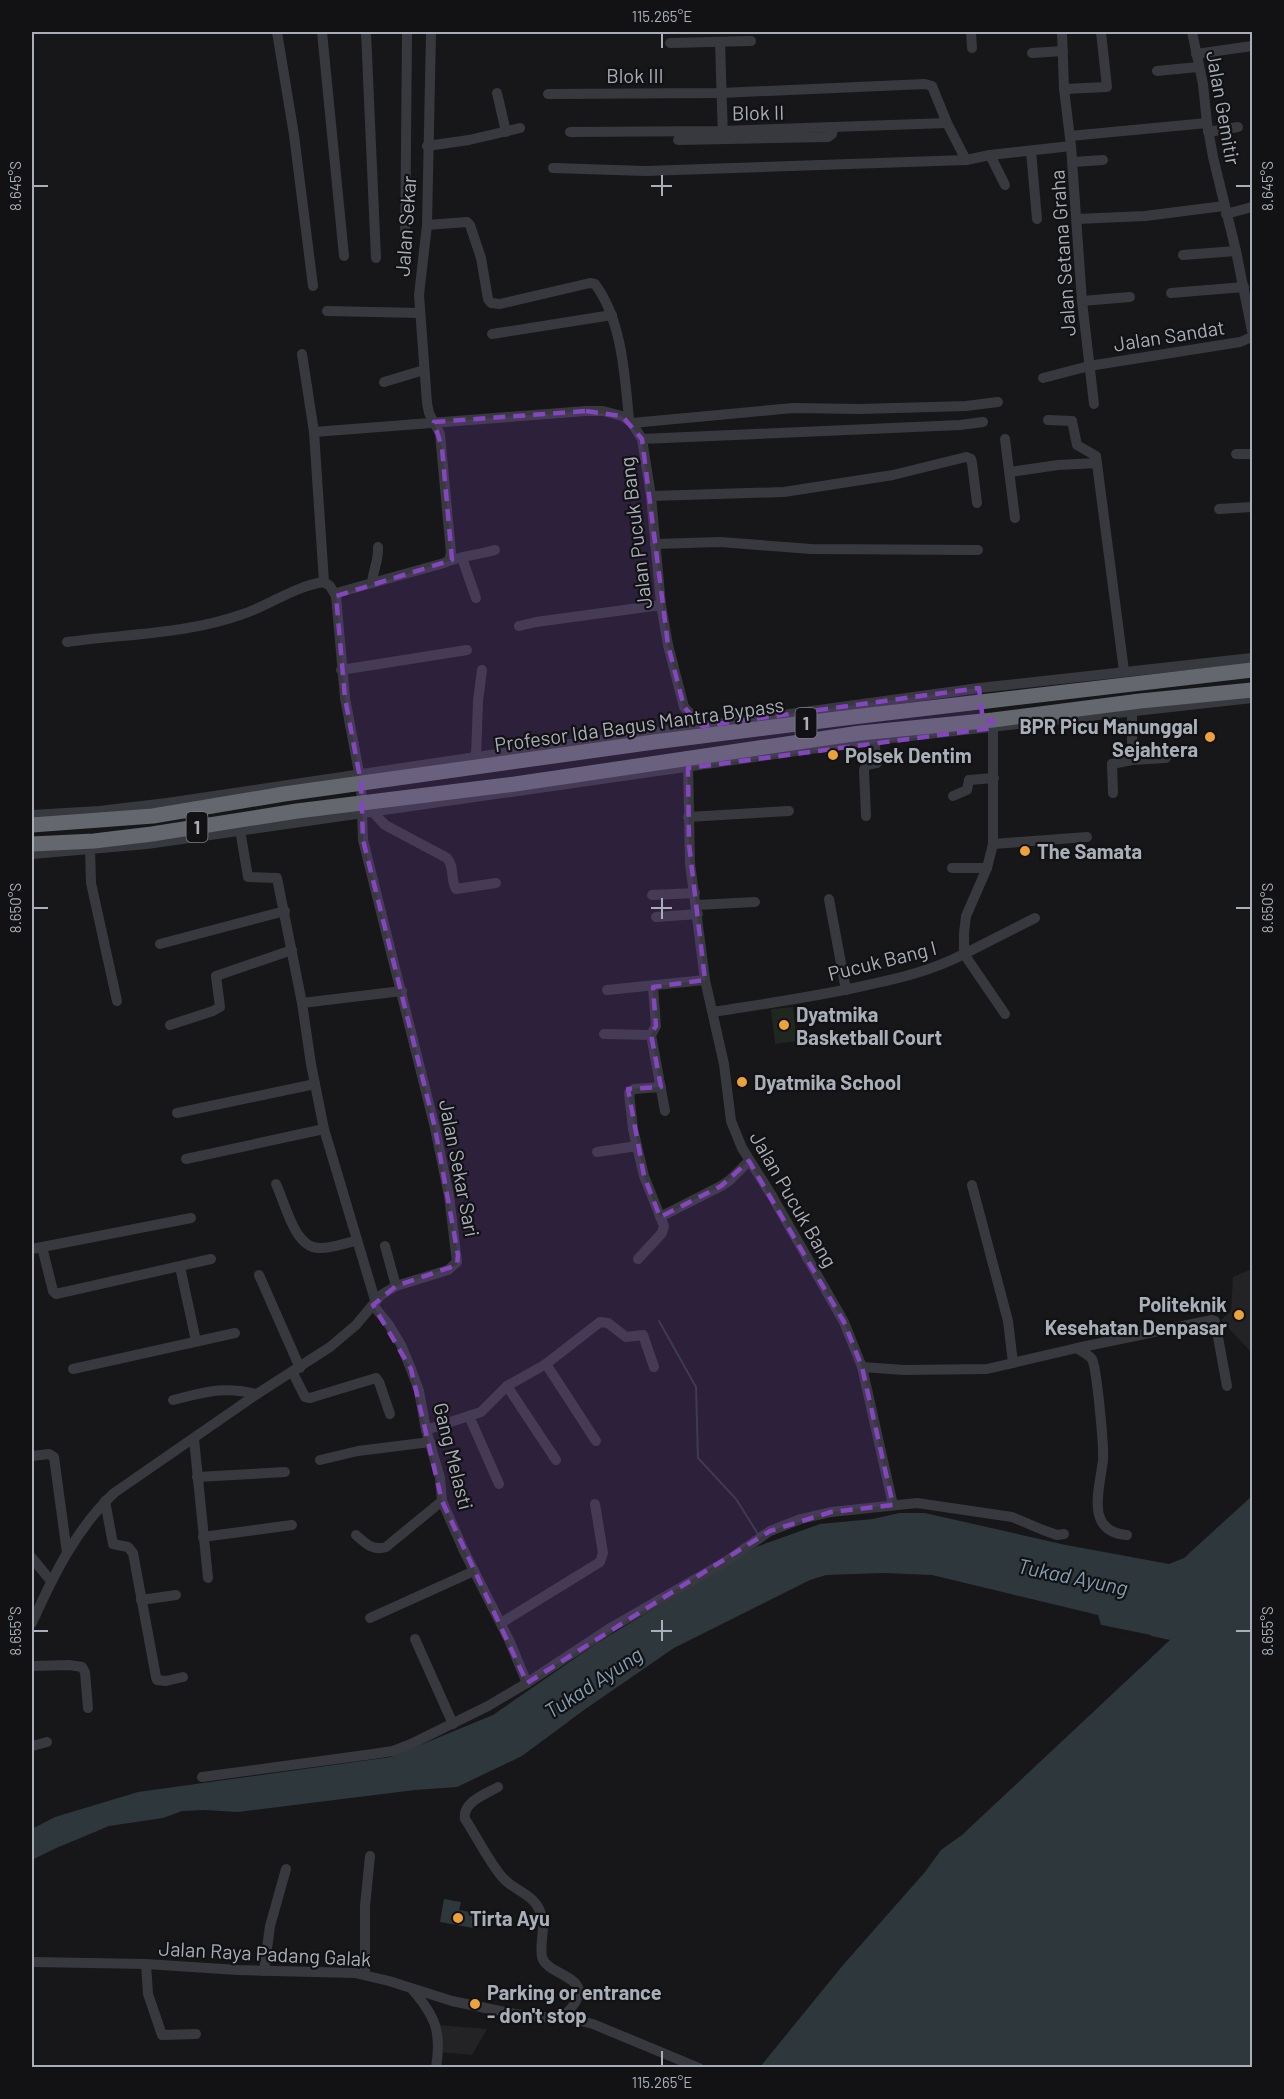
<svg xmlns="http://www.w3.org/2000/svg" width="1284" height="2099" font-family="Barlow,sans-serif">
<rect width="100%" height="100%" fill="#171719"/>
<!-- built -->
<g fill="#232326">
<path d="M1252,1269V1353L1221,1320L1231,1311L1233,1277Z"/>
<path d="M438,2025L487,2029L472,2055L439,2052Z"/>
</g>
<!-- green -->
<path fill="#1f271f" d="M793,1007L797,1041L775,1044L771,1009Z"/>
<!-- water -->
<g fill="#2d373c">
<path d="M1252,1496V2067H760L843,1965L925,1872L941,1850L962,1835L1170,1640L1101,1625L1098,1615L932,1575L884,1573L826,1575L810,1580L674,1648L584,1710L522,1756L457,1787L415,1790L238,1812L205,1810L182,1811L163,1818L109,1826L54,1849L32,1860V1829L55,1817L138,1792L391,1757L493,1715L597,1643L756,1547L820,1524L873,1519L899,1513H925L1066,1545L1169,1564L1184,1558Z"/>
<path d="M444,1899L461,1902L459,1910L475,1913L473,1928L440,1922Z"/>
</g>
<!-- pier -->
<path fill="#171719" d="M1101,1625L1151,1635L1150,1638L1100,1628Z"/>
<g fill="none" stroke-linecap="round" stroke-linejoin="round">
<!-- stream -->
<path stroke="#2d373c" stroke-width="2" d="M659,1321L696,1387L698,1458L736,1499L758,1534"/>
<!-- minor -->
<g stroke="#38393e" stroke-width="10">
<path d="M277,32L294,135L313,286"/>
<path d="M322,32L344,256"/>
<path d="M366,32L376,258"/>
<path d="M431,32L427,225L419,295L427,403L429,413L440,434L451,553L449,560"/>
<path d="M971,32L972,48"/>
<path d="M1062,32L1064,89L1071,146L1082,301L1094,404"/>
<path d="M1192,32L1203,84L1207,123L1213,157L1236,251L1252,331"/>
<path d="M720,42L723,138"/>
<path d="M670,43L751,41"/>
<path d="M1032,53L1063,51"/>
<path d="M1196,54L1252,46"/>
<path d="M1157,71L1198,67"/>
<path d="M1064,89L1107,87L1101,32"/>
<path d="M497,93L506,132"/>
<path d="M548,94L721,93L925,84L932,86L947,123L966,160L990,155L1071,146"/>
<path d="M570,132L723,131L947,123"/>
<path d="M1208,132L1238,127"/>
<path d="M1070,136L1207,123"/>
<path d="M678,140L828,137L832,134L833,129"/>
<path d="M427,146L469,140L520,128"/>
<path d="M1031,151L1037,219"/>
<path d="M990,155L1005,185"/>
<path d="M1073,162L1103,160"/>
<path d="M553,168L646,171L966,160"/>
<path d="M1226,214L1252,207"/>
<path d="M1077,219L1145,216L1224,206"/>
<path d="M427,225L467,222L470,225L481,258L488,299L491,303L500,304L590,283L595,284C622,320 625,377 629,420"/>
<path d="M1183,255L1236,251"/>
<path d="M405,257L407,32"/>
<path d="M1171,293L1244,287"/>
<path d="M1082,301L1130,297"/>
<path d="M327,311L420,313"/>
<path d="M492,334L612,315"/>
<path d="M302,354L314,432L324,582L330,586L336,596"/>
<path d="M1043,378L1089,366L1240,342L1252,337"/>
<path d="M384,382L424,370"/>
<path d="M1048,420L1072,421L1077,445L1096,456L1124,671"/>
<path d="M632,423L793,408L860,409L966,406L998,402"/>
<path d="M314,432L586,411H603L622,416L632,423L642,439L651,496L661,605L668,645L684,707L702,726"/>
<path d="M642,439L960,425L983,422"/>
<path d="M1005,439L1015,518"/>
<path d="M1236,454H1252"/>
<path d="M1010,472L1058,465L1097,463"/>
<path d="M651,496L784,492L893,475L966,457L971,459L972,463L977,503"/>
<path d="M1219,509L1252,507"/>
<path d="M655,544L720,542L811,549L978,550"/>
<path d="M462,558L476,598"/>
<path d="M372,583C373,570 379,560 378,547"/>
<path d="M336,596L340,592L444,563C454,557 482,554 495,550"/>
<path d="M519,626L536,622L661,605"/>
<path d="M67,642C125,634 188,634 243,614C270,605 295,586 324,582"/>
<path d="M341,670L467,650"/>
<path d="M476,757L478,701L482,670"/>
<path d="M1132,760L1166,758"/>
<path d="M688,763L690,863L705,980L724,1064L731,1121L742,1148L772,1196L844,1322L862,1367L893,1505"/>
<path d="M1113,793L1112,764L1132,760V711"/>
<path d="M953,796L967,790L969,780L994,778"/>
<path d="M373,812L385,825L447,858C455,867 450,879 456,889L496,883"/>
<path d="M32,815L99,811L167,803L476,757L979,688L1252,658"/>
<path d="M866,816L864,770L866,765L877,763L874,740"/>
<path d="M688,817L789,811"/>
<path d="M240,830L248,877L277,878L302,1003L311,1064L324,1129L375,1300"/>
<path d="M993,844L1087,837"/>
<path d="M90,849L91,883L117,1001"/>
<path d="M32,854L147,844L874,740L1252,698"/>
<path d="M952,868H987"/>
<path d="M652,895L695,893"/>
<path d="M829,899L846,990"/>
<path d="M697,905L755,902"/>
<path d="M656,917L698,914"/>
<path d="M160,944L285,911"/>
<path d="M653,987L656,1026L651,1035L665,1111"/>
<path d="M607,990L705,980"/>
<path d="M302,1003L402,991"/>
<path d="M713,1012C763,1004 814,997 863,986C900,978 931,971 964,954V933L966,916L987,868L993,844V721"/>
<path d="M1005,1014L964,954L1035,918"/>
<path d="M170,1025L213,1011L220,1007L216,976L292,950"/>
<path d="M604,1034L651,1035"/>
<path d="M177,1113L315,1084"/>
<path d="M597,1152L637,1146"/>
<path d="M186,1159L324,1129"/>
<path d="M276,1184C285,1202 294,1248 319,1248C331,1249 344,1243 356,1241"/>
<path d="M972,1185L1008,1321L1013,1363"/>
<path d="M660,1217L721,1186L730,1180L749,1161"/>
<path d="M385,1246L396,1286"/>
<path d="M42,1247L53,1291L56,1294L211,1259"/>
<path d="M32,1249L191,1218"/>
<path d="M638,1259L662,1233L664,1226L644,1176L633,1129L629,1093L634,1089L661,1087"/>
<path d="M180,1267L196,1341"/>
<path d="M259,1275L300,1368"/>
<path d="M373,1305L389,1325L401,1345L411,1369L419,1391L426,1430L440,1478L442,1501L464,1551L509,1640L527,1683"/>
<path d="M1077,1348C1081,1351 1089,1355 1092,1359C1097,1369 1104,1447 1103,1460C1100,1488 1084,1532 1127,1535"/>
<path d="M546,1364L596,1441"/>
<path d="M862,1367L904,1370L987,1369L1077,1348L1212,1320L1215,1321L1227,1386"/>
<path d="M73,1369L235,1333"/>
<path d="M293,1373L305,1397L310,1398L376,1378L379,1382L390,1414"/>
<path d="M507,1386L556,1460"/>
<path d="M173,1400C206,1392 222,1386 257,1394"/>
<path d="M469,1416L499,1484"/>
<path d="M426,1430L481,1412L507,1386L546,1364L600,1322L608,1323L626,1337L643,1335L654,1367"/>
<path d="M194,1439L208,1578"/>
<path d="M32,1456L49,1454L54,1457L67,1553"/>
<path d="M320,1460L358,1451L430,1442"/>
<path d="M197,1477L285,1472"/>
<path d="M105,1501L113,1544L128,1547L133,1553L156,1677L157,1680L166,1681L183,1677"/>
<path d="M356,1535C366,1544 373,1551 386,1547L442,1501"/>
<path d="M203,1537L292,1525"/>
<path d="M32,1558L51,1581"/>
<path d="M141,1600L176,1595"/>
<path d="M370,1618L474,1571"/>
<path d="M32,1623C53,1576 76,1529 114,1493L257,1394L330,1347L356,1325L381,1295L396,1286L448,1270L457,1262L449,1196L435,1128L363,840L361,783L345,698L336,596"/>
<path d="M501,1623L600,1562L603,1553L595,1504"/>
<path d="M415,1639L453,1724"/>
<path d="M32,1666L69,1665L82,1667L85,1672L88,1708"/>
<path d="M32,1746L47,1742"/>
<path d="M202,1777L373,1754L393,1751L411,1744L488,1706L527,1683L612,1627L725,1562L770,1531L801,1519L831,1512L917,1503L1012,1517L1043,1530L1057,1535L1064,1534"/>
<path d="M498,1787C486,1794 462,1802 465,1819C477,1837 489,1862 503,1878C515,1891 533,1894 540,1911C547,1926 539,1942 542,1957C548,1979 607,1975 562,2018"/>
<path d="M32,1962L146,1964L238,1970L355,1973L389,1981L452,2001L495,2010L521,2015L577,2020L593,2024L699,2068"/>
<path d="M146,1964L148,1994L162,2035L196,2034"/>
<path d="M264,1971L270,1926L286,1869"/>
<path d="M365,1974V1906L370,1856"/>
<path d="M412,1989C435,2016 442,2031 436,2068"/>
</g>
<!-- highway -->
<g stroke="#64686e" stroke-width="15">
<path d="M32,825L153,816L284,794L654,742L853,717L1252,670"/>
<path d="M32,844L94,841L152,834L297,811L515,784L860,733L993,720L1140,701L1252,690"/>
</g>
</g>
<!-- marked area -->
<path fill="#8446be" fill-opacity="0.2" stroke="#8446be" stroke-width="4.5" stroke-dasharray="12 8" stroke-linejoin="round" d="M586,411L622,416L642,439L668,645L684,707L702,726L979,688L983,721L993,720V728L688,768L689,844L705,980L653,987L656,1026L651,1034L661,1087L628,1089L644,1176L660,1217L721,1186L749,1161L844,1322L862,1367L893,1505L831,1512L770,1531L527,1683L442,1501L411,1369L373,1305L396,1286L457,1265L458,1255L435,1128L363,840L361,783L345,698L336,596L452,560L442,448L434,422Z"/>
<!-- ticks -->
<path fill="none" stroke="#a9afb8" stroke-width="2" d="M662,33V48M662,175V196M33,186H48M651,186H672M1236,186H1251M662,898V919M33,908H48M651,908H672M1236,908H1251M662,1620V1641M33,1631H48M651,1631H672M1236,1631H1251M662,2051V2066"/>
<!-- markers -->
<g fill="#eba23c" stroke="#121214" stroke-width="2">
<circle cx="1210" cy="737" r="6"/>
<circle cx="833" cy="755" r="6"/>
<circle cx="1025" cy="851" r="6"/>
<circle cx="784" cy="1025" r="6"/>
<circle cx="742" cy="1082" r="6"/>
<circle cx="1239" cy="1315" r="6"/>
<circle cx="458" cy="1918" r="6"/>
<circle cx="475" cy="2004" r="6"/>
</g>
<g text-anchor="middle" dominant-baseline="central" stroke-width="4.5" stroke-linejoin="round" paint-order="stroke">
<!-- shield labels -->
<g fill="#121214" stroke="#7c8087" stroke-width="1.5">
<rect x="795.5" y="708" width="21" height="30" rx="4.5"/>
<rect x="186.5" y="812" width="21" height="30" rx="4.5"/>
</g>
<g font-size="18" font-weight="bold" fill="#a9afb8">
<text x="806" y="723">1</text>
<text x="197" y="827">1</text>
</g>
<!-- street labels -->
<g font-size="20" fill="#a9afb8" stroke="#121214">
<text x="635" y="75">Blok III</text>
<text transform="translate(1224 108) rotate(80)">Jalan Gemitir</text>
<text transform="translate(758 112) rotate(-1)">Blok II</text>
<text transform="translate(405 226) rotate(-86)">Jalan Sekar</text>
<text transform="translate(1062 253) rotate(-94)">Jalan Setana Graha</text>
<text transform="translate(1169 335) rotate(-9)">Jalan Sandat</text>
<text transform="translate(635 533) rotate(-97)">Jalan Pucuk Bang</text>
<text transform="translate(639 724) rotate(-8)">Profesor Ida Bagus Mantra Bypass</text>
<text transform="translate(882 960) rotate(-14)">Pucuk Bang I</text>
<text transform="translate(460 1168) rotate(79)">Jalan Sekar Sari</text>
<text transform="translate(794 1199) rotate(60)">Jalan Pucuk Bang</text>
<text transform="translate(454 1456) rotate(76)">Gang Melasti</text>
<text transform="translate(265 1953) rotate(3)">Jalan Raya Padang Galak</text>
</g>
<!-- poi labels -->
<g font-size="20" font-weight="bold" fill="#a9afb8" stroke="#121214" text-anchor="start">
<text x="1198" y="726" text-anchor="end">BPR Picu Manunggal<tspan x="1198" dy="23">Sejahtera</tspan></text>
<text x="845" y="755">Polsek Dentim</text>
<text x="1037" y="851">The Samata</text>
<text x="796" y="1014">Dyatmika<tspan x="796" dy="23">Basketball Court</tspan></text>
<text x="754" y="1082">Dyatmika School</text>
<text x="1227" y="1304" text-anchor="end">Politeknik<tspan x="1227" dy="23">Kesehatan Denpasar</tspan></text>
<text x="470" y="1918">Tirta Ayu</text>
<text x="487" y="1992">Parking or entrance<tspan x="487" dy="23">- don't stop</tspan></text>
</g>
<!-- water labels -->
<g font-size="21" font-style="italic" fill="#829fb2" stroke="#121214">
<text transform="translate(1073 1576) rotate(12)">Tukad Ayung</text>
<text transform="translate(593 1682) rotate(-33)">Tukad Ayung</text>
</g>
</g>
<!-- border -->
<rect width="1284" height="2099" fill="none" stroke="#121214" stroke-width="66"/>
<rect x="33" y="33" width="1218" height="2033" fill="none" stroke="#a9afb8" stroke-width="2"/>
<g font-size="15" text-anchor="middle" fill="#a9afb8">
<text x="662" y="22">115.265°E</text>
<text transform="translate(16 186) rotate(-90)" y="5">8.645°S</text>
<text transform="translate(1268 186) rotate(-90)" y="5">8.645°S</text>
<text transform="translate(16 908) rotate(-90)" y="5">8.650°S</text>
<text transform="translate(1268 908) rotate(-90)" y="5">8.650°S</text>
<text transform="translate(16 1631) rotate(-90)" y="5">8.655°S</text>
<text transform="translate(1268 1631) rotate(-90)" y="5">8.655°S</text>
<text x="662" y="2088">115.265°E</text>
</g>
</svg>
